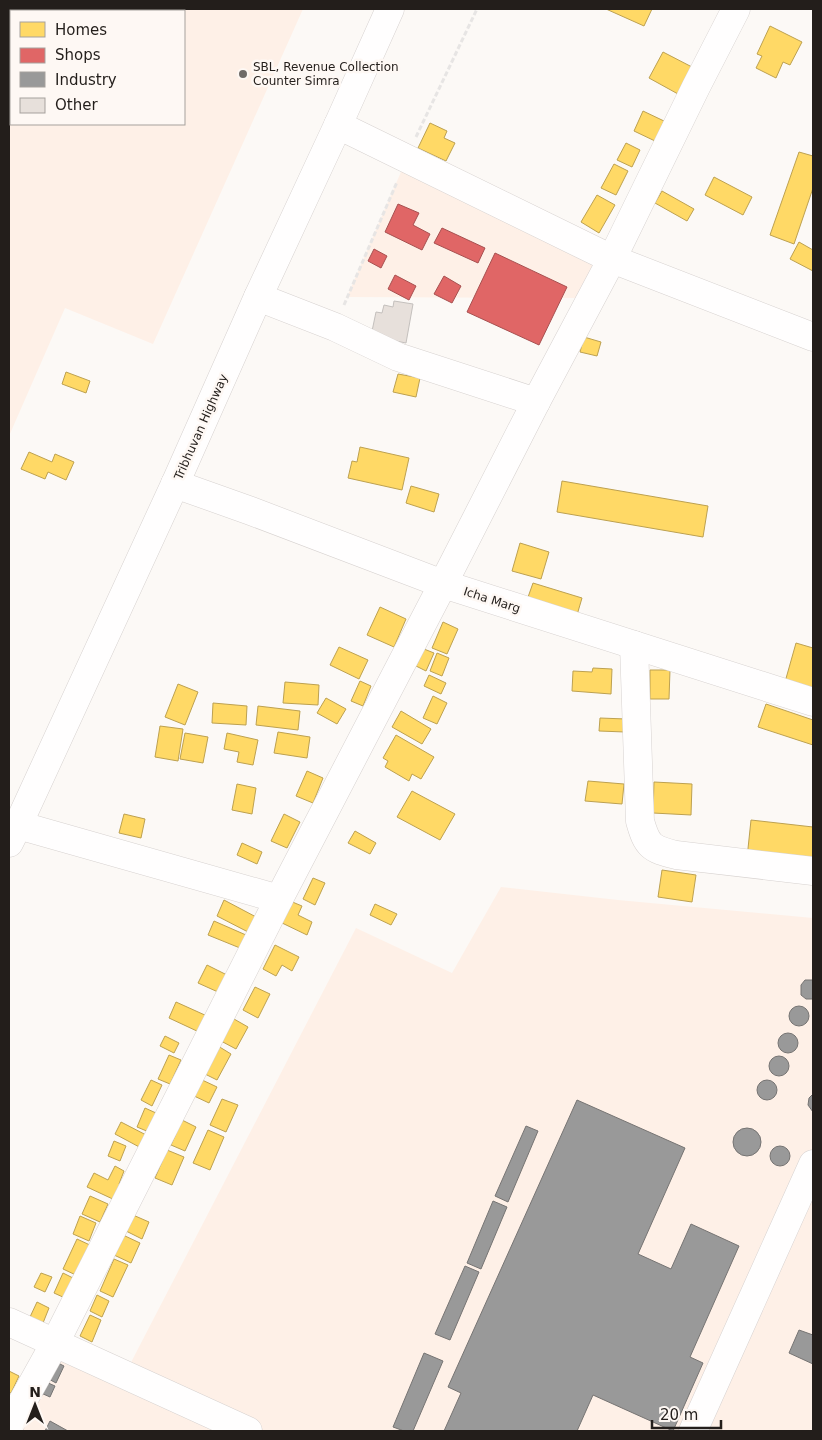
<svg xmlns="http://www.w3.org/2000/svg" width="822" height="1440" font-family="'DejaVu Sans',sans-serif">
<rect width="100%" height="100%" fill="#fcf9f6"/>
<!-- built -->
<g fill="#fef0e7" fill-rule="evenodd">
<path d="M9,9H303L153,344L65,308L9,436ZM11,11H184V124H11Z"/>
<path d="M407,158L612,259L591,298L347,297Z"/>
<path d="M501,887L618,900L813,918V1431H9L55,1343L125,1374L356,928L452,973Z"/>
</g>
<!-- homes -->
<g fill="#ffd966" stroke="#bda150">
<path d="M606,9H652L644,26Z"/>
<path d="M770,26L802,42L790,65L783,62L776,78L756,68L762,56L757,54Z"/>
<path d="M663,52L692,67L678,94L649,78Z"/>
<path d="M643,111L664,121L655,141L634,131Z"/>
<path d="M430,123L447,131L444,138L455,143L446,161L418,148Z"/>
<path d="M626,143L640,150L632,167L617,160Z"/>
<path d="M799,152L813,156V188L794,244L770,235Z"/>
<path d="M614,164L628,171L616,195L601,188Z"/>
<path d="M714,177L752,197L743,215L705,195Z"/>
<path d="M662,191L694,209L687,221L655,203Z"/>
<path d="M597,195L615,205L599,233L581,222Z"/>
<path d="M799,242L813,250V271L790,259Z"/>
<path d="M584,337L601,342L597,356L580,352Z"/>
<path d="M66,372L90,381L86,393L62,384Z"/>
<path d="M398,374L420,378L416,397L393,392Z"/>
<path d="M360,447L409,458L402,490L348,478L352,461L357,462Z"/>
<path d="M29,452L52,462L55,454L74,462L66,480L48,472L45,479L21,469Z"/>
<path d="M562,481L708,506L703,537L557,512Z"/>
<path d="M411,486L439,494L434,512L406,503Z"/>
<path d="M520,543L549,552L541,579L512,571Z"/>
<path d="M533,583L582,598L577,615L527,600Z"/>
<path d="M380,607L406,619L394,647L367,635Z"/>
<path d="M443,622L458,629L447,654L432,648Z"/>
<path d="M796,643L813,648V690L785,682Z"/>
<path d="M339,647L368,660L359,679L330,665Z"/>
<path d="M424,649L434,653L426,671L416,666Z"/>
<path d="M437,653L449,658L442,676L430,671Z"/>
<path d="M593,668L612,669L611,694L572,691L573,671L592,672Z"/>
<path d="M650,670H670L669,699H650Z"/>
<path d="M429,675L446,683L441,694L424,686Z"/>
<path d="M360,681L371,686L363,706L351,701Z"/>
<path d="M285,682L319,685L318,705L283,703Z"/>
<path d="M178,684L198,692L185,725L165,717Z"/>
<path d="M433,696L447,703L437,724L423,718Z"/>
<path d="M326,698L346,709L337,724L317,713Z"/>
<path d="M213,703L247,706L246,725L212,723Z"/>
<path d="M766,704L813,720V745L758,727Z"/>
<path d="M258,706L300,711L298,730L256,725Z"/>
<path d="M401,711L431,729L422,744L392,727Z"/>
<path d="M600,718L626,719L625,732L599,731Z"/>
<path d="M160,726L183,729L178,761L155,757Z"/>
<path d="M278,732L310,737L307,758L274,753Z"/>
<path d="M185,733L208,737L203,763L180,759Z"/>
<path d="M227,733L258,740L253,765L237,762L239,752L224,749Z"/>
<path d="M396,735L434,757L421,779L412,774L409,781L385,767L388,761L383,758Z"/>
<path d="M307,771L323,778L313,803L296,796Z"/>
<path d="M588,781L624,784L622,804L585,801Z"/>
<path d="M654,782L692,784L691,815L653,813Z"/>
<path d="M237,784L256,788L252,814L232,810Z"/>
<path d="M412,791L455,814L440,840L397,817Z"/>
<path d="M124,814L145,819L141,838L119,833Z"/>
<path d="M284,814L300,822L287,848L271,841Z"/>
<path d="M751,820L813,827V865L747,858Z"/>
<path d="M355,831L376,843L370,854L348,843Z"/>
<path d="M242,843L262,852L257,864L237,855Z"/>
<path d="M662,870L696,875L692,902L658,897Z"/>
<path d="M313,878L325,883L315,905L303,899Z"/>
<path d="M224,900L258,918L250,933L217,916Z"/>
<path d="M290,901L302,906L298,915L312,922L307,935L280,922Z"/>
<path d="M375,904L397,914L391,925L370,915Z"/>
<path d="M214,921L246,935L240,948L208,935Z"/>
<path d="M275,945L299,957L292,971L282,965L276,976L263,969Z"/>
<path d="M207,965L227,975L218,992L198,983Z"/>
<path d="M255,987L270,994L258,1018L243,1010Z"/>
<path d="M176,1002L207,1016L199,1032L169,1018Z"/>
<path d="M234,1019L248,1027L236,1049L221,1041Z"/>
<path d="M165,1036L179,1043L174,1053L160,1046Z"/>
<path d="M218,1046L231,1054L217,1080L203,1073Z"/>
<path d="M169,1055L181,1060L170,1084L158,1079Z"/>
<path d="M200,1079L217,1087L209,1103L192,1095Z"/>
<path d="M151,1080L162,1085L152,1106L141,1100Z"/>
<path d="M222,1099L238,1105L226,1132L210,1125Z"/>
<path d="M145,1108L156,1113L149,1132L137,1127Z"/>
<path d="M182,1120L196,1127L185,1151L171,1145Z"/>
<path d="M121,1122L150,1137L143,1149L115,1134Z"/>
<path d="M208,1130L224,1137L210,1170L193,1163Z"/>
<path d="M114,1141L126,1146L120,1161L108,1156Z"/>
<path d="M167,1150L184,1157L172,1185L155,1178Z"/>
<path d="M115,1166L124,1171L119,1184L124,1186L117,1201L87,1187L94,1173L108,1180Z"/>
<path d="M90,1196L108,1204L100,1222L82,1214Z"/>
<path d="M133,1215L149,1222L142,1239L126,1231Z"/>
<path d="M80,1216L96,1223L89,1241L73,1234Z"/>
<path d="M123,1235L140,1243L131,1263L114,1255Z"/>
<path d="M77,1239L92,1246L78,1276L63,1269Z"/>
<path d="M114,1259L128,1265L113,1297L100,1291Z"/>
<path d="M41,1273L52,1277L45,1292L34,1287Z"/>
<path d="M63,1273L75,1279L65,1298L54,1293Z"/>
<path d="M97,1295L109,1301L102,1317L90,1311Z"/>
<path d="M37,1302L49,1308L43,1323L30,1317Z"/>
<path d="M90,1315L101,1320L92,1342L80,1336Z"/>
<path d="M9,1371L19,1376L11,1393L9,1392Z"/>
</g>
<!-- shops -->
<g fill="#e06666" stroke="#a75050">
<path d="M398,204L419,213L413,225L430,234L422,250L385,232Z"/>
<path d="M442,228L485,248L478,263L434,243Z"/>
<path d="M374,249L387,256L381,268L368,261Z"/>
<path d="M495,253L567,287L539,345L467,312Z"/>
<path d="M395,275L416,286L409,300L388,289Z"/>
<path d="M444,276L461,286L452,303L434,294Z"/>
</g>
<!-- industry -->
<g fill="#999" stroke="#767473">
<path d="M805,980H813V999H806L801,995V985Z"/>
<circle cx="799" cy="1016" r="10"/>
<circle cx="788" cy="1043" r="10"/>
<circle cx="779" cy="1066" r="10"/>
<circle cx="767" cy="1090" r="10"/>
<path d="M813,1094V1112L808,1105L809,1098Z"/>
<path d="M577,1100L685,1148L638,1254L671,1269L691,1224L739,1246L690,1357L703,1363L673,1431L593,1395L577,1431H444L461,1393L448,1387Z"/>
<path d="M526,1126L538,1131L508,1202L495,1196Z"/>
<circle cx="747" cy="1142" r="14"/>
<circle cx="780" cy="1156" r="10"/>
<path d="M493,1201L507,1207L481,1269L467,1263Z"/>
<path d="M465,1266L479,1272L450,1340L435,1334Z"/>
<path d="M799,1330L813,1335V1364L789,1353Z"/>
<path d="M424,1353L443,1361L413,1431H404L393,1427Z"/>
<path d="M54,1361L64,1366L56,1383L45,1377Z"/>
<path d="M46,1382L55,1386L50,1397L41,1393Z"/>
<path d="M50,1421L68,1431H45Z"/>
</g>
<!-- building -->
<path fill="#e7e0db" stroke="#c4c0bd" d="M394,301L413,304L406,343L371,336L376,312L382,313L384,305L393,307Z"/>
<g fill="none" stroke-linecap="round" stroke-linejoin="round">
<!-- minor casing -->
<g stroke="#d7d2d0" stroke-width="29">
<g id="minor">
<path d="M338,125L612,259L813,337"/>
<path d="M258,297L335,327L398,357L536,402"/>
<path d="M175,484L251,511L443,584L813,702"/>
<path d="M634,645L640,821C647,846 651,849 676,855L813,871"/>
<path d="M18,825L279,899"/>
<path d="M9,1322L248,1431"/>
<path d="M9,1426L55,1343L279,899L443,584L536,402L612,259L696,87L736,9"/>
<path d="M693,1431L813,1164"/>
</g>
</g>
<!-- highway casing -->
<g stroke="#d7d2d0" stroke-width="29">
<path id="highway" d="M9,843L18,825L175,484L258,297L338,125L390,9"/>
</g>
<!-- path -->
<g stroke="#e7e5e4" stroke-width="3" stroke-dasharray="5 2.5" stroke-linecap="butt">
<path d="M416,137L477,9"/>
<path d="M344,305L397,182"/>
</g>
<!-- minor -->
<use href="#minor" stroke="#fffefe" stroke-width="28"/>
<!-- highway -->
<use href="#highway" stroke="#fffefe" stroke-width="28"/>
</g>
<!-- markers -->
<circle fill="#6f6b68" stroke="#fef8f4" stroke-width="2" cx="243" cy="74" r="5"/>
<g text-anchor="middle" dominant-baseline="central" stroke-width="5" stroke-linejoin="round" paint-order="stroke">
<!-- poi labels -->
<g font-size="12" fill="#231e1b" stroke="#fef8f4" text-anchor="start">
<text x="253" y="67">SBL, Revenue Collection<tspan x="253" dy="14">Counter Simra</tspan></text>
</g>
<!-- street labels -->
<g font-size="12" fill="#231e1b" stroke="#fef8f4">
<text transform="translate(201 427) rotate(-66)">Tribhuvan Highway</text>
<text transform="translate(492 600) rotate(18)">Icha Marg</text>
</g>
</g>
<!-- border -->
<rect width="822" height="1440" fill="none" stroke="#231e1b" stroke-width="20"/>
<!-- legend -->
<rect x="10" y="10" width="175" height="115" fill="#fef8f4" stroke="#a6a19d"/>
<rect x="20" y="22" width="25" height="15" fill="#ffd966" stroke="#a6a19d"/>
<text x="55" y="35" font-size="15" fill="#231e1b">Homes</text>
<rect x="20" y="48" width="25" height="15" fill="#e06666" stroke="#a6a19d"/>
<text x="55" y="60" font-size="15" fill="#231e1b">Shops</text>
<rect x="20" y="72" width="25" height="15" fill="#999999" stroke="#a6a19d"/>
<text x="55" y="85" font-size="15" fill="#231e1b">Industry</text>
<rect x="20" y="98" width="25" height="15" fill="#e7e0db" stroke="#a6a19d"/>
<text x="55" y="110" font-size="15" fill="#231e1b">Other</text>
<!-- north arrow -->
<g transform="translate(35 1405)" stroke="#fef8f4" stroke-width="4" paint-order="stroke">
<path d="M0-4L9 19L0 12L-9 19Z" fill="#231e1b"/>
<text y="-8" font-size="14" font-weight="bold" text-anchor="middle" fill="#231e1b">N</text>
</g>
<!-- scale -->
<path d="M652 1420v8h69v-8" fill="none" stroke="#231e1b" stroke-width="2.5"/>
<text x="660" y="1420" font-size="15" fill="#231e1b" stroke="#fef8f4" stroke-width="4" paint-order="stroke">20 m</text>
</svg>
